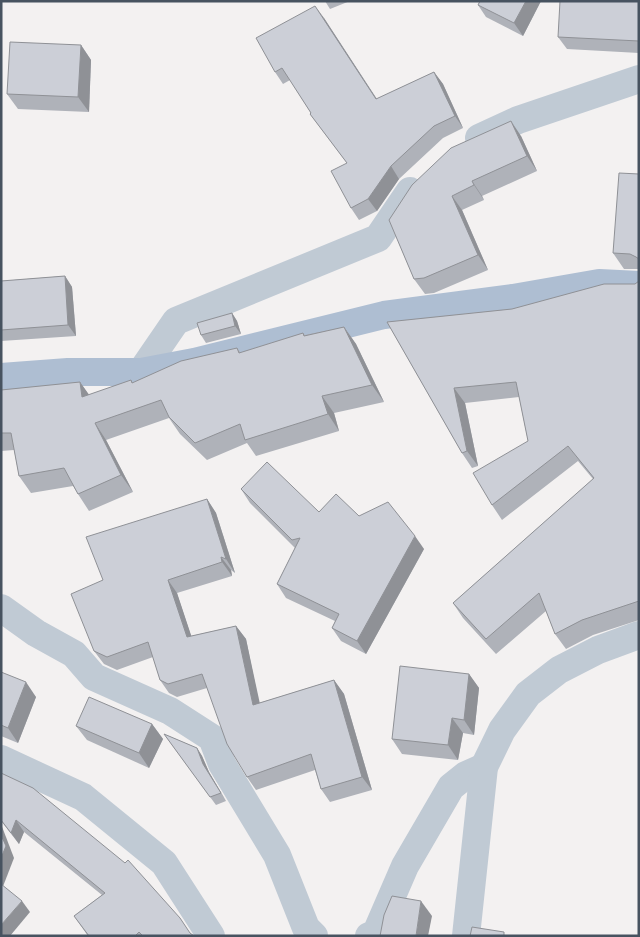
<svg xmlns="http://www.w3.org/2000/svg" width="640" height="937" font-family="Poppins,sans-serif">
<rect width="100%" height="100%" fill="#f3f1f1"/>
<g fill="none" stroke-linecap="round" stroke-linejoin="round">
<!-- minor -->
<g stroke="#c0cad4" stroke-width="28">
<path d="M479,138L518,120L639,79"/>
<path d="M141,372L176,321L378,238L410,191"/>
<path d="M1,608L36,633L74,654L94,677L170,711L212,738L222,764L277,855L306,928L314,936"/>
<path d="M1,759L83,797L164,863L211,936"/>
<path d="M369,936L376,933L405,866L451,787L466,775L484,767"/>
<path d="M466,936L484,767L502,730L528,694L559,670L598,650L639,635"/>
</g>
<!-- primary -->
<path stroke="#aebed2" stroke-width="28" d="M1,377L68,372H141L194,362L384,315L513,298L599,283L639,285"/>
</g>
<!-- wall -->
<g fill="#afb2b9">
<path d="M325,1H350L330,9Z"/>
<path d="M541,1L523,36L486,17L478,5Z"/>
<path d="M639,1V53L567,49L558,37Z"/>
<path d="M324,18L377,99L434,72L443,84L463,128L443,138L399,179L377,211L359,220L351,208L347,163L310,114L311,113L290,80L283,84L275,72Z"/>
<path d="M81,45L91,60L89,112L18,109L7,94Z"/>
<path d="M521,136L537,171L482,196L484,200L462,210L488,270L434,293L425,294L414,279L389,220Z"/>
<path d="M639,174V269H624L613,253Z"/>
<path d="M65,276L72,287L76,336L1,341V281Z"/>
<path d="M639,281V620L593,635L566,649L555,634L546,611L496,654L463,618L453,603L593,479L578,461L502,520L492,505L528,441L519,397L465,403L478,466L472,468L462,453L387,322L512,309L635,284Z"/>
<path d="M232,313L237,321L241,334L206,343L201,335Z"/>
<path d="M344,327L356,344L384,402L334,413L339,431L256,456L247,443L207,460L180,434L169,418L106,440L133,492L89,511L78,494L73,486L31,493L19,476L14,450L1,451V390L80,382L89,395L131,380L133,383L237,348L241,353L303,333L305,335Z"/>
<path d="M241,489L319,512L359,516L424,549L366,654L341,641L332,628L335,621L286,598L277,584L295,548L250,503Z"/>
<path d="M207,499L216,513L235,573L231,570L232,576L177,593L191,636L236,626L246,639L259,703L334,680L344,694L372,790L330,802L321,789L315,770L256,790L247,777L207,688L177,697L169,693L160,680L153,657L117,670L104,664L94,651L103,580Z"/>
<path d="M1,672L36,697L18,743L1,736Z"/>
<path d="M469,674L479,688L474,735L463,733L458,760L402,754L392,739Z"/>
<path d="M152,724L163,739L149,768L87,740L76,726Z"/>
<path d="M164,734L197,748L202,756L209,772L226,801L216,805Z"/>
<path d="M1,773L191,934L194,936H88L74,916L102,895L24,832L19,844L1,821Z"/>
</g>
<!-- shaded-wall -->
<g fill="#8f9196">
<path d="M526,1H541L523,36L514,23Z"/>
<path d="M315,6L324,18L385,112L376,99Z"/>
<path d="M81,45L91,60L89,112L78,97Z"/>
<path d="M434,72L443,84L463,128L455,116Z"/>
<path d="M511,121L521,136L537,171L527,156Z"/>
<path d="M391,166L399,179L377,211L368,199Z"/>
<path d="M472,181L482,196L484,200L474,185Z"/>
<path d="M452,196L462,210L488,270L478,255Z"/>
<path d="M65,276L72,287L76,336L68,325Z"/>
<path d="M232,313L237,321L241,334L235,326Z"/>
<path d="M344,327L356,344L384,402L372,385Z"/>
<path d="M80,382L92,399L82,397Z"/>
<path d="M454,388L465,403L478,466L467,451Z"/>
<path d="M322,396L334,413L339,431L328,414Z"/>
<path d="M95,423L106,440L133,492L121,475Z"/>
<path d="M207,499L216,513L235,573L226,559Z"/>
<path d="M415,536L424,549L366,654L357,641Z"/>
<path d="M221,557L231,570L232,576L222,562Z"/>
<path d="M168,580L177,593L196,650L187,637Z"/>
<path d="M236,626L246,639L263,718L253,705Z"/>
<path d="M469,674L479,688L474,735L464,720Z"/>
<path d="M334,680L344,694L372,790L362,777Z"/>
<path d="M26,682L36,697L18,743L8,728Z"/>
<path d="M452,718L463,733L458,760L448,745Z"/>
<path d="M152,724L163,739L149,768L139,753Z"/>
<path d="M197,748L202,756L209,772L226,801L203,764Z"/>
<path d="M16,820L24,832L19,844L11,833Z"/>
<path d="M1,824L14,858L2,889L1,888Z"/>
<path d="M22,901L30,912L10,936H1V925Z"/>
<path d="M421,901L432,916L428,936H416Z"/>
</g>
<!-- building -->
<g fill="#cccfd7" stroke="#8f9196">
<path d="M480,1H526L514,23L478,5Z"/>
<path d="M560,1H639V41L558,37Z"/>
<path d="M315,6L376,99L434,72L455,116L434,126L391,166L368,199L351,208L331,171L347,163L310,114L311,113L282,68L275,72L256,38Z"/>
<path d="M10,42L81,45L78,97L7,94Z"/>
<path d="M511,121L527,156L472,181L474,185L452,196L478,255L424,278L414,279L389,220L412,185L451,148Z"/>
<path d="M619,173L639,174V259L636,257L630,254L613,253Z"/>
<path d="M65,276L68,325L1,330V281Z"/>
<path d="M639,281V601L582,620L555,634L539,593L486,639L453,603L594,478L568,446L492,505L473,473L528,441L516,382L454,388L467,451L462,453L387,322L512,309L604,284H635Z"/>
<path d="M232,313L235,326L201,335L197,323Z"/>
<path d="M344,327L372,385L322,396L328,414L245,440L240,424L195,443L169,417L161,400L95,423L121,475L78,494L64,468L19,476L11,433H1V390L80,382L82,397L131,380L132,383L181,361L237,348L239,353L303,333L304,336Z"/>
<path d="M267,462L319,512L336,494L359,516L388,502L415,536L357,641L332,628L339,614L277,584L300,538L292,540L241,489Z"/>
<path d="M207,499L226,559L221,557L222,562L168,580L187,637L236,626L253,705L334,680L362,777L321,789L311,754L247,777L227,744L202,674L168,684L160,680L148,642L107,657L94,651L71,594L103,580L86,537Z"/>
<path d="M400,666L469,674L464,720L452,718L448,745L392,739Z"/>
<path d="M1,672L26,682L8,728L1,725Z"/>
<path d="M89,697L152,724L139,753L76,726Z"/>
<path d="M164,734L197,748L203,764L221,793L210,797Z"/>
<path d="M1,773L33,788L125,863L128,860L180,918L190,933L194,936H143L139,932L135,936H89L74,916L105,893L16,820L11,833L1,820Z"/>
<path d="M1,835L6,846L1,858Z"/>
<path d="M1,884L22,901L1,925Z"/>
<path d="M392,896L421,901L416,936H380L384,915Z"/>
<path d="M472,927L504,932V936H470Z"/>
</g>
<!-- border -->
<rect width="640" height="937" fill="none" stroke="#475360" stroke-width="5"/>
</svg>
